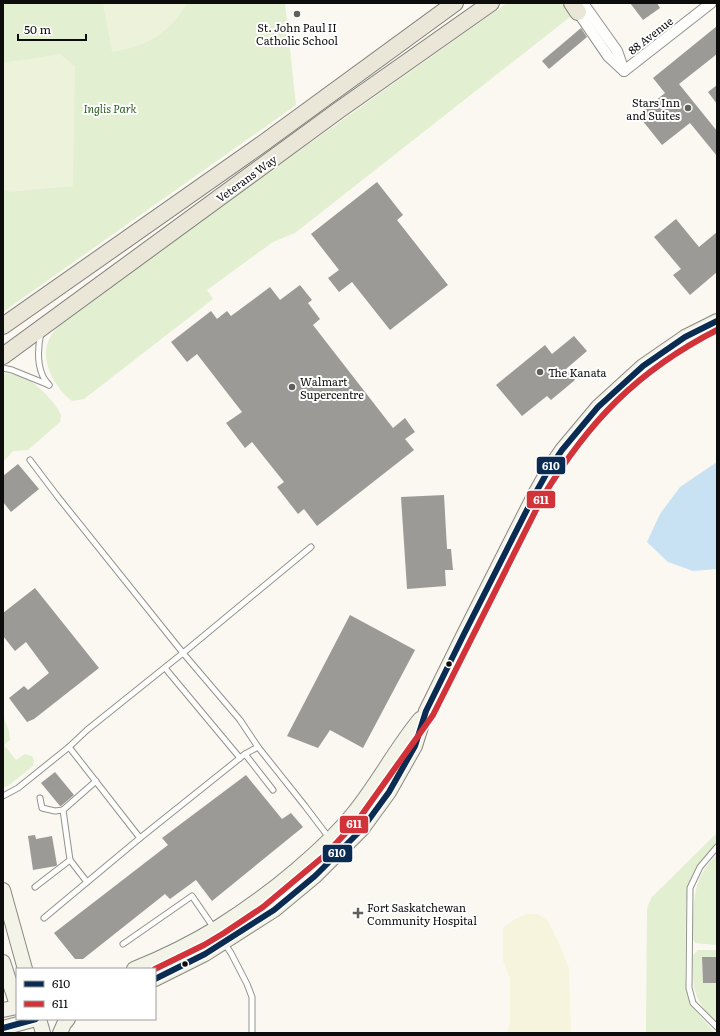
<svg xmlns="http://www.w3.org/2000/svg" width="720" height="1036" font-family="Literata,serif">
<rect width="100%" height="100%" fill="#faf8f0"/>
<!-- farmland -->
<path fill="#f6f4dd" d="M527,914H538L548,921L558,941L569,968L571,1033H507L510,1021V978L503,961V928L515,919Z"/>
<!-- green -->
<g fill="#e2efd0">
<path d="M3,3H285L296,105L3,312Z"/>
<path d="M507,3H568L575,13L295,233L273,242L207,290L213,299L84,399L72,401C56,389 40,362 48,342C51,333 58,327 65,320L275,168Z"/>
<path d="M3,373C12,374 22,376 30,381C39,386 59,406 61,416C61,416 60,422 60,422L28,450L13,451L3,462Z"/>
<path d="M3,716L9,731L10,740L4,745L16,760L25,754L32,756L34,760L33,766L9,785L3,788Z"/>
<path d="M717,833V843L698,864L693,873L688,885L686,904L685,979L690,1000L694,1009L715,1033H646L647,909L649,903L652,897Z"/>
<path d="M717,855V945L695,943L693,939C694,907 690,879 717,855Z"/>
<path d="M698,950H717V957H702L703,983H717V1023C693,999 692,988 693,955Z"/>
</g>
<!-- pitch -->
<g fill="#ecf3da">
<path d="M103,3H187C169,35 146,46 112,52Z"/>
<path d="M60,54L75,66L73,186L10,192L3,190V63Z"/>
</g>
<!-- water -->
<path fill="#c8e2f3" d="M717,462V569L693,571L668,562L647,542L660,514L680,487Z"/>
<!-- building -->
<g fill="#9c9a96">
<path d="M630,3H657L660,8L643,20Z"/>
<path d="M717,26V54L679,84L717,131V156L690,123L662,145L638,115L665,93L653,78Z"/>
<path d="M581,28L587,37L549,69L542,61Z"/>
<path d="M717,85V104L708,92Z"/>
<path d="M377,182L403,215L397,220L448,285L390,330L352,282L339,292L328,278L339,270L311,234Z"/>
<path d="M676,219L699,247L717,232V272L690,295L673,275L681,269L654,237Z"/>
<path d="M300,285L312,300L308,303L320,319L313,325L393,428L405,418L415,432L405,439L414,450L317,526L304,509L298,514L277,487L284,482L252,442L245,448L226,423L242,412L197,354L187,362L171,342L211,311L217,319L227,311L231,316L270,287L280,300Z"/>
<path d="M574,336L587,351L566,369L575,380L551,400L547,396L522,416L496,385L545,345L552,354Z"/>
<path d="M18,464L39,489L11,512L3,502V476Z"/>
<path d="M444,495L447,549H451L453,570H445L446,586L407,589L401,497Z"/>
<path d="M35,588L99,668L34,719L27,722L9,698L24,686L28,690L49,673L26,642L15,651L3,636V613Z"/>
<path d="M350,615L415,650L363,748L330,730L318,748L287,736Z"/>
<path d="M55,772L74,795L61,806H60L41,783Z"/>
<path d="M246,775L282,819L291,813L303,827L212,901L196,880L170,899L165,894L83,959H75L54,933L168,845L162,838Z"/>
<path d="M35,835L36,839L52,836L57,865L56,866L33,870L28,836Z"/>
<path d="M702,957H717V983H703Z"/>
</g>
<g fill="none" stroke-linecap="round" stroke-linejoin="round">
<!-- lane casing -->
<g stroke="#93928f" stroke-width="7">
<g id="lane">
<path d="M41,333C38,345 37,362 42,374C43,378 47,382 49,385"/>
<path d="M3,368L12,370L49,385"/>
<path d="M30,460L58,497L183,653L240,720L258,747L305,806L330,839"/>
<path d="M165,668L240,758"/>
<path d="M245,754L258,747"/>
<path d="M3,796L18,788L69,747L87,730L183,653L311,547"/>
<path d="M40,798L42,808L55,811L63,810"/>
<path d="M140,838L245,754L273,790"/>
<path d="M717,847L700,867L690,888L689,988L693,1003L717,1027"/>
<path d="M87,882L70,860L63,810L96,781"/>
<path d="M35,887L70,860"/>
<path d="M44,918L140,838L69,747"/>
<path d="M123,944L192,896L231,953L247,984L252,997V1033"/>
</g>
</g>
<!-- street casing -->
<g stroke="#93928f" stroke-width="12">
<g id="street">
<path d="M585,6L617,51L624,71"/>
<path d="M578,12L608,56L622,69"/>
<path d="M624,71L711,3"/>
</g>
</g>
<!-- secondary casing -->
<g stroke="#8a8985" stroke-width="16">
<g id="secondary">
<path d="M3,890L25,969"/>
<path d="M3,962L17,1005"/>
<path d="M134,969C196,944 244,914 296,870C316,853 335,836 352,815C377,785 395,749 420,719"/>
<path d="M155,979L205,954L274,910L315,876L362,829L389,792L415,746L426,711L464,634L535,494L549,469L562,450L598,407L643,366L685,337L717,321"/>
<path d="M3,1010L17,1007"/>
<path d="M39,1019L43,1033"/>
<path d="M3,1028L36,1019"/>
<path d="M60,1033L64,1024L68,1019"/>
</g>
</g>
<!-- primary casing -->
<g stroke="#80807c" stroke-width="18">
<g id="primary">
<path d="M572,3L578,12"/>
<path d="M3,326L262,144L455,3"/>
<path d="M3,356L339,110L491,3"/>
</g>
</g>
<!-- lane -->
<use href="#lane" stroke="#fefefd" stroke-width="5"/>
<!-- street -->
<use href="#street" stroke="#fefefd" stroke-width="10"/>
<!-- secondary -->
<use href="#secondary" stroke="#f4f3e8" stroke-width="14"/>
<!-- primary -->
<use href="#primary" stroke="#ebe7d8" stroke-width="16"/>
<!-- bus-1 casing -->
<g stroke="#fff" stroke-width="9">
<g id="bus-1">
<path d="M155,979L205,954L274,910L315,876L362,829L389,792L415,746L426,711L464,634L535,494L549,469L562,450L598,407L643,366L685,337L717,321"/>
<path d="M3,1028L36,1019"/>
</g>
</g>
<!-- bus-2 casing -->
<g stroke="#fff" stroke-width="9">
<path id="bus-2" d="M155,969L204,945L224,933L263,907L324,856L358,820L433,715L542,498C589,421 637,371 717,330"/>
</g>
<!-- bus-1 -->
<use href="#bus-1" stroke="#0a2c53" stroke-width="6"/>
<!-- bus-2 -->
<use href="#bus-2" stroke="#d23339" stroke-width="6"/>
</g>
<!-- markers -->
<g fill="#5f5f5c" stroke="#fff" stroke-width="1.5">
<circle cx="297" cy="14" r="4"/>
<circle cx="688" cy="108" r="4"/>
<circle cx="540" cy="372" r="4"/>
<circle cx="292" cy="387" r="4"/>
<path d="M356 907h4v4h4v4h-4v4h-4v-4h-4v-4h4z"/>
</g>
<g fill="#0c0c0c" stroke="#fff" stroke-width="1.5">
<circle cx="449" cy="664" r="3.5"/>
<circle cx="185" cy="964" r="3.5"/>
</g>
<g text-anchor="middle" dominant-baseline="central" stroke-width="4" stroke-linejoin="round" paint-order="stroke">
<!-- poi labels -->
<g font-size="11" fill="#0c0c0c" stroke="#fff" text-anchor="start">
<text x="297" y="27" text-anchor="middle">St. John Paul II<tspan x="297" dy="13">Catholic School</tspan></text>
<text x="680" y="102" text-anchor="end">Stars Inn<tspan x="680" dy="13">and Suites</tspan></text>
<text x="548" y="372">The Kanata</text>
<text x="300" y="381">Walmart<tspan x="300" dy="13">Supercentre</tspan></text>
<text x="367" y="907">Fort Saskatchewan<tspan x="367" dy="13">Community Hospital</tspan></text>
</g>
<!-- street labels -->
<g font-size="11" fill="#0c0c0c" stroke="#fff">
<text transform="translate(650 35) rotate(-38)">88 Avenue</text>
<text transform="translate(246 178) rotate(-36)">Veterans Way</text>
</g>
<!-- park labels -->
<g font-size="11" font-style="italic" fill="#2a611e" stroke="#fff">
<text x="110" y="108">Inglis Park</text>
</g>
</g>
<g stroke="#fff" stroke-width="1.5">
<rect x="536" y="456" width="30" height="19" rx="4" fill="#0a2c53"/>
<rect x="526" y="490" width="30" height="19" rx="4" fill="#d23339"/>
<rect x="339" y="815" width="30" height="19" rx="4" fill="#d23339"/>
<rect x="322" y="844" width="31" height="19" rx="4" fill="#0a2c53"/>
</g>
<g font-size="11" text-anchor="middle" font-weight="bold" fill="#fff">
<text x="551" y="470">610</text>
<text x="541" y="504">611</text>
<text x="354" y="828">611</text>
<text x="337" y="857">610</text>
</g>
<!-- border -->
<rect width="720" height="1036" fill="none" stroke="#0c0c0c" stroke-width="8"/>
<!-- legend -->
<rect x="16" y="968" width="140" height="52" fill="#ffffff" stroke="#9e9e9e"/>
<rect x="24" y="981" width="20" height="6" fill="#0a2c53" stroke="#9e9e9e"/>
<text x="52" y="988" font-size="12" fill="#0c0c0c">610</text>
<rect x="24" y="1001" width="20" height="6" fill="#d23339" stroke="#9e9e9e"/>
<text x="52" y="1008" font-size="12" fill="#0c0c0c">611</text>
<!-- scale -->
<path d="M18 34v6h68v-6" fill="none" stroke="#0c0c0c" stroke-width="2"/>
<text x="24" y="34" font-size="12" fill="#0c0c0c" stroke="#ffffff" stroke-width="3" paint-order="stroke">50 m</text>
</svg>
